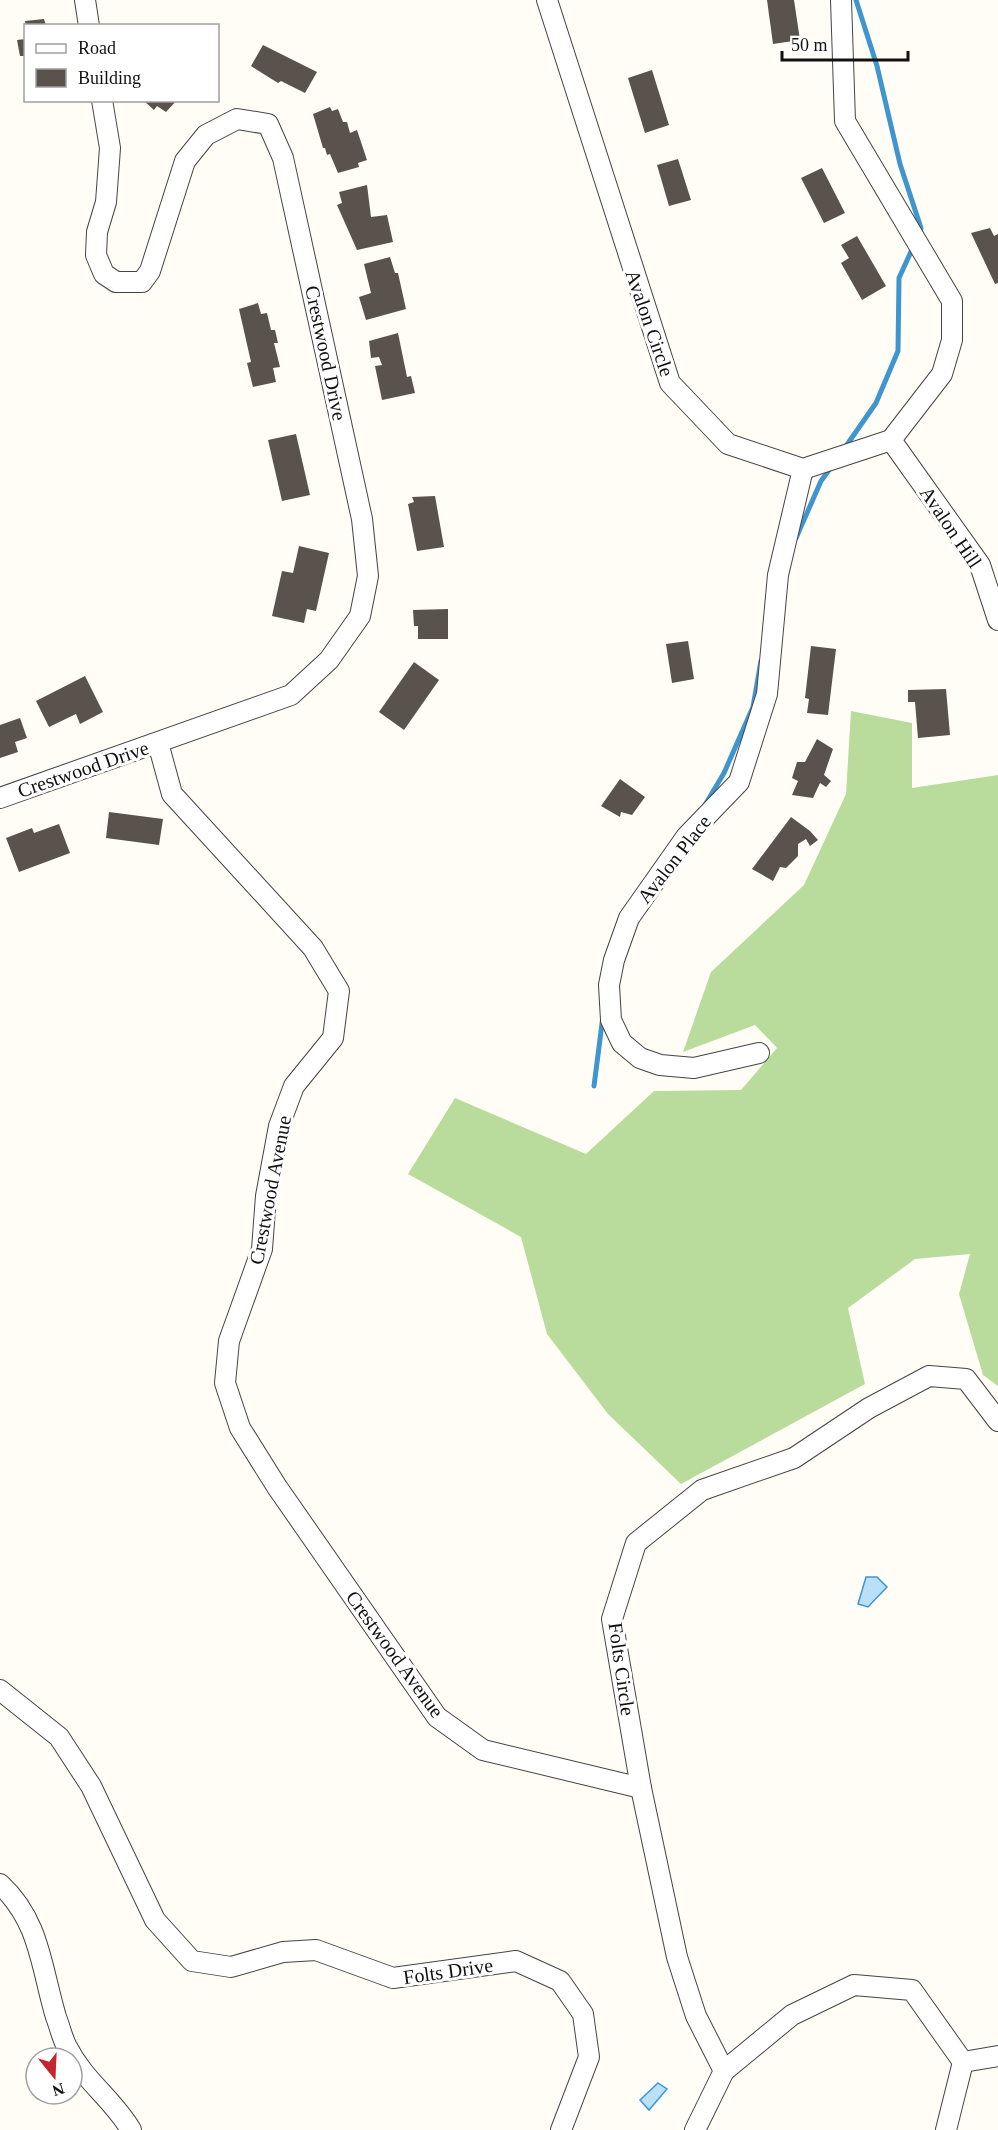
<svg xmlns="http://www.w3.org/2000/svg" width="998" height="2130" font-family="'Times New Roman',serif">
<rect width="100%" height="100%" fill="#fffdf5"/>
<!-- forest -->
<path fill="#b9dc9c" d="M851,711L912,723V788L998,775V1386L983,1375L959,1294L970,1254L915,1259L848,1308L865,1384L681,1484L608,1414L547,1334L521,1237L408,1174L455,1098L586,1154L654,1091L741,1090L777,1048L755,1025L683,1052L711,972L804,885L846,794Z"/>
<!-- water -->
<g fill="#b9e0f7" stroke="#3f96cf" stroke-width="1.5">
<path d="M866,1577H877L887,1587L868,1607L858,1604Z"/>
<path d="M658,2083L667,2089L649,2110L640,2100Z"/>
</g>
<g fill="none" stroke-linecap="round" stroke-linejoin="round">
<!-- stream -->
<g stroke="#3f96cf" stroke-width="5">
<path d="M856,0L877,66L900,164L921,228L919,234"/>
<path d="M844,449L876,403L898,351L899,278L914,245"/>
<path d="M796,538L821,481L832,466"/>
<path d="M705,805L724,773L753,707L761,661"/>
<path d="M594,1086L603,1016"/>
</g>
</g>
<!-- building -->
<g fill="#5a524d">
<path d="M767,0H794L800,40L773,44Z"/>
<path d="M44,19L46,26H26L25,21Z"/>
<path d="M26,39V56H20L17,40Z"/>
<path d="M263,45L317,72L305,93L281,81L278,83L251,66Z"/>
<path d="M652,70L669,125L645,133L628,78Z"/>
<path d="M143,100H177L166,112L157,106L154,110Z"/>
<path d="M330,107L332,111L338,109L343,122H347L350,133L357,130L367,160L358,163L359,167L338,173L330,154L327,155L325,148H323L313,114Z"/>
<path d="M678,159L691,200L669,206L657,165Z"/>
<path d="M822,168L845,213L824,223L801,178Z"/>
<path d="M367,185L371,217L387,215L393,242L357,250L337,205L342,203L339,192Z"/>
<path d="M990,228L994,236L998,234V283L995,284L971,233Z"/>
<path d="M857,236L886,286L862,300L841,263L849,258L841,245Z"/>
<path d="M390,257L395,273H398L406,309L366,320L359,297L371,293L364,264Z"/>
<path d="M258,303L261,314L267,313L271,330H275L278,343H274L280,367L273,368L276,382L253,387L247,363L251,362L239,309Z"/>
<path d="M398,333L407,377L411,376L415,393L382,400L375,366L382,365L379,357L371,358L369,341Z"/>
<path d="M296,434L310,495L282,501L268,440Z"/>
<path d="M435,496L444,547L417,551L408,504L414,502L412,497Z"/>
<path d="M299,546L329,553L316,611L307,609L304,623L272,616L282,571L293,573Z"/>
<path d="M448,609V639H418V626H414L413,610Z"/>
<path d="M688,641L694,679L672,683L666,644Z"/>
<path d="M811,646L836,649L828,715L807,713L809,699L805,698Z"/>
<path d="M414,662L439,680L404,730L379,712Z"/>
<path d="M85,676L103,712L80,724L76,714L49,727L36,701Z"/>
<path d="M946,689L950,735L918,738L915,702H908V690Z"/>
<path d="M20,718L27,738L15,742L18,752L0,758V725Z"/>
<path d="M817,739L833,749L824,775L831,781L826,787L820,783L813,798L792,795L798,781L792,778L797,762H805Z"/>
<path d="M620,779L645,797L632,815L621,812L620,817L601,806Z"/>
<path d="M109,812L163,819L159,845L106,838Z"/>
<path d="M791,817L810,831L818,840L810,846L806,839L798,844V856L786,868L780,867L773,881L752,869Z"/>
<path d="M59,824L70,853L19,872L6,838L32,828L34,833Z"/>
</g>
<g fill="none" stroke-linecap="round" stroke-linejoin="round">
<!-- minor casing -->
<g stroke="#444" stroke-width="22">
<g id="minor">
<path d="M85,0L89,26"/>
<path d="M547,0L670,383L728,444L803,469L891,440L942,374L952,340V301L845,121L841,0"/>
<path d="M891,440L980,565L998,620"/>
<path d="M158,743L172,794L313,948L339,991L333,1038L294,1086L279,1126L266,1196L262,1249L229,1341L225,1383L240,1428L277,1487L437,1717L483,1750L641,1788"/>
<path d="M0,798L291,695L329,660L360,616L368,576L362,519L283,158L268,124L237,119L206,135L185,161L150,271L142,282H116L104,274L96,255L97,232L106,202L110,148L102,100"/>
<path d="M759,1053L694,1068L660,1065L640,1058L622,1043L611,1020L609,985L614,960L629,918L686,837L739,782L767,694L778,575L803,469"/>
<path d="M0,1690L59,1737L91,1786L155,1920L192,1961L231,1967L283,1952L316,1950L393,1978L516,1961L560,1981L583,2014L589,2057L561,2130"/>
<path d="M0,1884C40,1921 41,1967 56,2017C60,2027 62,2038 67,2047C84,2081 113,2099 131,2130"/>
<path d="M963,2062L998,2056"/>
<path d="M724,2071L696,2016L677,1957L641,1788L612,1619L636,1543L702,1490L794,1458L869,1408L929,1376L966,1379L998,1421"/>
<path d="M695,2130L724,2071L792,2015L854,1985L912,1990L963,2062"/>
<path d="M946,2130L963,2062"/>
</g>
</g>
<!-- minor -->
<use href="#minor" stroke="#fff" stroke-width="20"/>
</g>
<g text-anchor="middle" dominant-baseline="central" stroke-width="6" stroke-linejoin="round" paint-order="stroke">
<!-- street labels -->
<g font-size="20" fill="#111" stroke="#fff">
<text transform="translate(650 323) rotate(71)">Avalon Circle</text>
<text transform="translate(326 353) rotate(78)">Crestwood Drive</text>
<text transform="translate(951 527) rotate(56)">Avalon Hill</text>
<text transform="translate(83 769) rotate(-19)">Crestwood Drive</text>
<text transform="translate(674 859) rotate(-52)">Avalon Place</text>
<text transform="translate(270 1190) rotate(-79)">Crestwood Avenue</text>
<text transform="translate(395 1654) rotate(54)">Crestwood Avenue</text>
<text transform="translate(622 1669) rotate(82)">Folts Circle</text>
<text transform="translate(448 1971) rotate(-8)">Folts Drive</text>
</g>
</g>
<!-- legend -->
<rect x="24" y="24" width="195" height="78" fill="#ffffff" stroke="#a0a0a0" stroke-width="1.5"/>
<rect x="36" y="44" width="30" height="9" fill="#ffffff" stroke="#a0a0a0" stroke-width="1.5"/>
<text x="78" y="54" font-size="18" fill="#111111">Road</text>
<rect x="36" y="69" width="30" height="18" fill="#5a524d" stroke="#a0a0a0" stroke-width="1.5"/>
<text x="78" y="84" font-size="18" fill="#111111">Building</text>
<!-- north arrow -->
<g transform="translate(54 2076) rotate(162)"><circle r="28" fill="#ffffff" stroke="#a0a0a0" stroke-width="1.5"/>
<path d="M0-4.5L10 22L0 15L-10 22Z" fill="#c4262e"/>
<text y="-9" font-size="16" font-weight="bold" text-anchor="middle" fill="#111111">N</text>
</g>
<!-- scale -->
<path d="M782 51v9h126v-9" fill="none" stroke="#111111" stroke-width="3"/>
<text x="791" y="51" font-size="18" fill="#111111" stroke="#ffffff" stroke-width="4.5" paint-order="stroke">50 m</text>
</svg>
